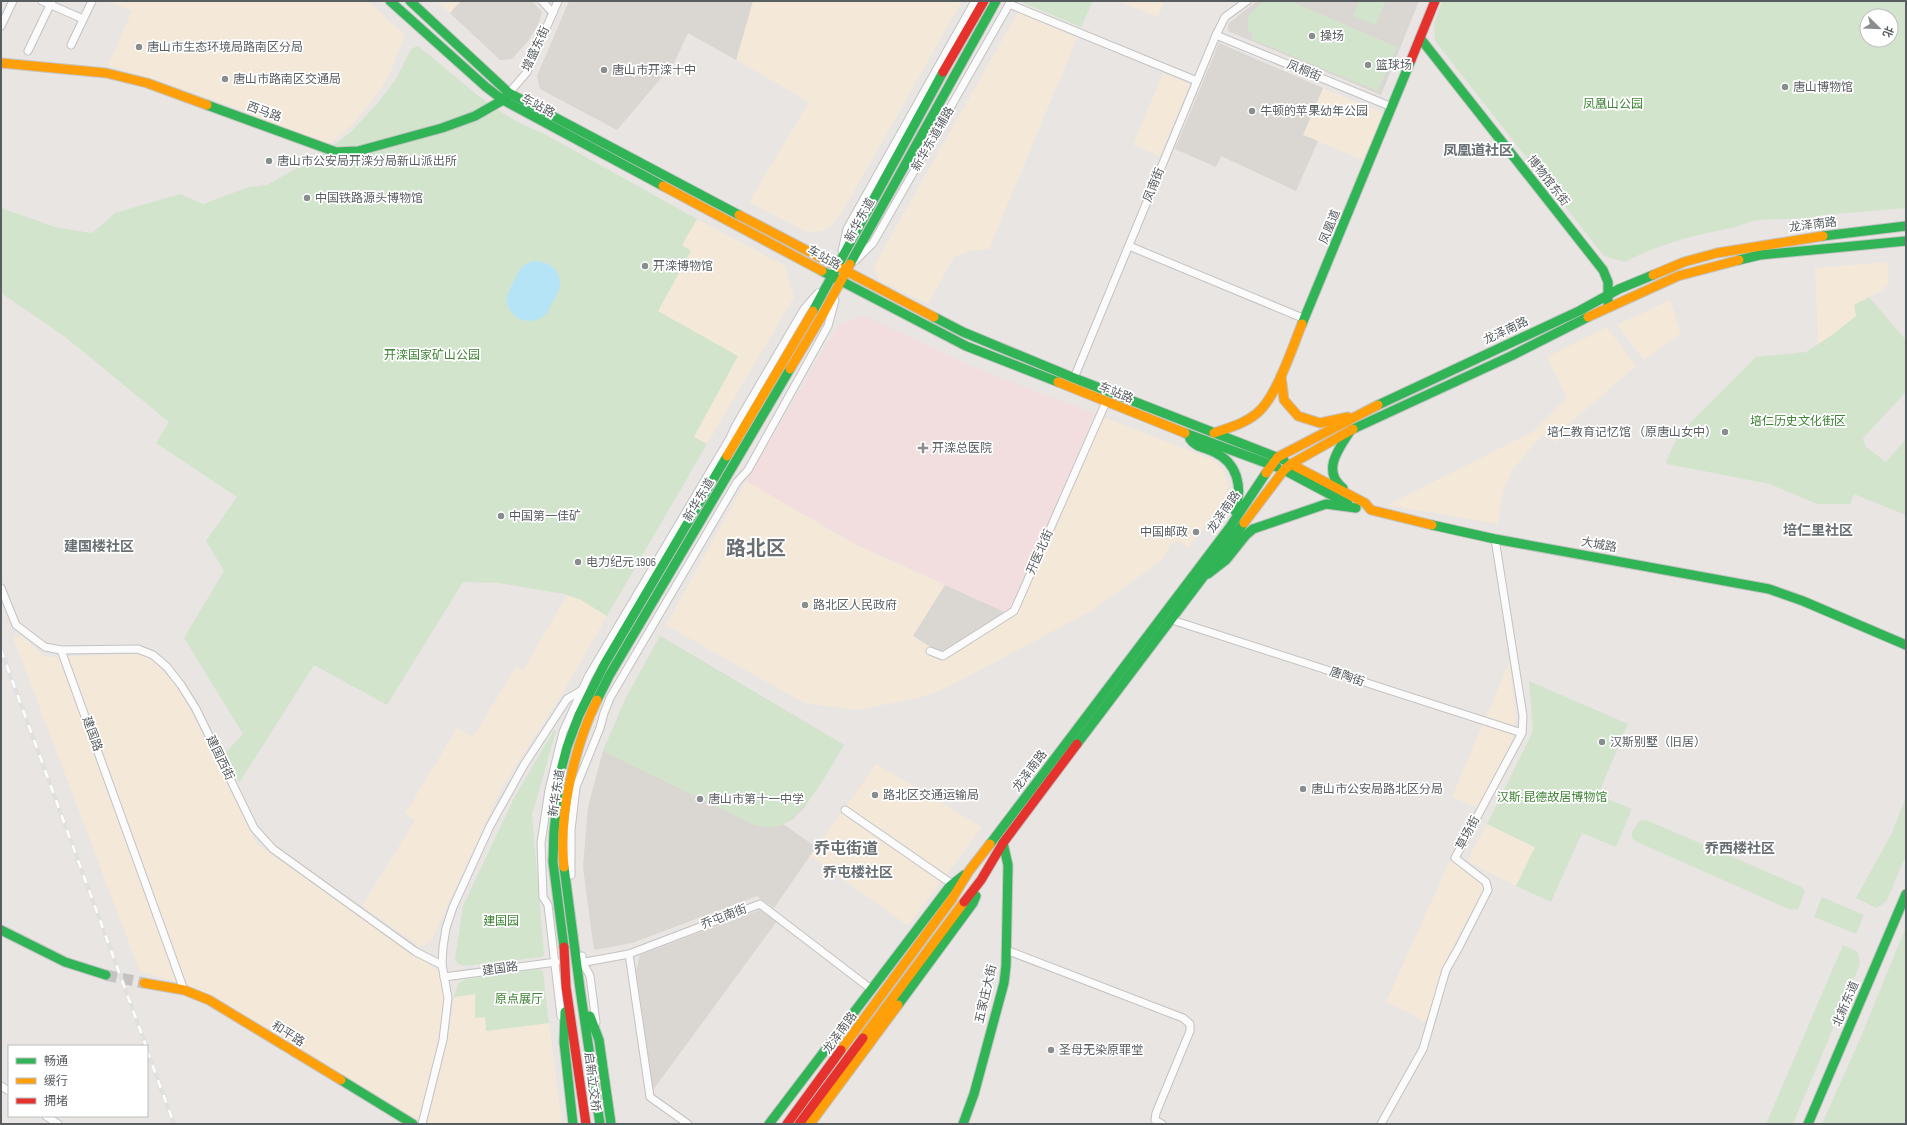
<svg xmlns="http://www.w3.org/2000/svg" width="1907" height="1125" font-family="'Sofia Sans Condensed','Noto Sans SC',sans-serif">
<rect width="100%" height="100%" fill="#e8e5e2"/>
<!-- commercial -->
<g fill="#f4e9d9">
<path d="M107,1H368L405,35L390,73L377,95L351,126L327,146L241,110L189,91L108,65L132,11Z"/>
<path d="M437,1H461L450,13Z"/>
<path d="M753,1H962L841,214L830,227L823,231L806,232L749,202L809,102L736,60Z"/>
<path d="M1118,1H1165L1158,17Z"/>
<path d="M1018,12L1077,38L989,249L969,251L954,257L928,304L879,280L875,272V264Z"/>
<path d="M1163,73L1190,84L1160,156L1133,145Z"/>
<path d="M1323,88L1383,113L1363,160L1303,135Z"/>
<path d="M697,219L785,266L794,297L707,444L694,437L658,311L691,251L682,245Z"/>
<path d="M1887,262L1889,283L1880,292L1869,297L1856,316L1818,346L1815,268Z"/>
<path d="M1670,300L1681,333L1644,360L1617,325Z"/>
<path d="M1607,327L1636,366L1563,429L1557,442L1542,435L1512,470L1503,491L1498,524L1387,505L1534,431L1567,397L1547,357Z"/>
<path d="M1103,417L1216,461L1223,470L1227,479L1228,487L1226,497L1188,548L1179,541L1171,544L1161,561L1091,611L946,688L918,698L857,710L804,703L666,625L746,481L853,543L945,585L913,636L941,653L935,657L942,661L1017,613Z"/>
<path d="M567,595L581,600L607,616L562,694L502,787L431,941L426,945L419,946L362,906L415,820L405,814L457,728L473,737L516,667L523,670Z"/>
<path d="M22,636L45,657L143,654L154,661L182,693L257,844L440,972L445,996L439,1043L418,1123L200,990L185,984L140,972L13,637Z"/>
<path d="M1509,662L1516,716L1513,738L1478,808L1452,797Z"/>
<path d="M876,764L982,827L944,878L844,809Z"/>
<path d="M843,810L943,879L908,926L810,856Z"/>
<path d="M1487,824L1535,848L1516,886L1467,861Z"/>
<path d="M1450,860L1482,884L1483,891L1447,958L1427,1019L1423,1023L1417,1017L1386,1002Z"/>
<path d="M476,994L475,1018L485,1017L487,1031L549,1023L562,1124H427L448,1037L454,997Z"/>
</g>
<!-- education -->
<g fill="#dad6d1">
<path d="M461,1H532L542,12L538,25L528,41L512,59L500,60L450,13Z"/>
<path d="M569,1H753L736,60L688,33L674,63L617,130L540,89L537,76Z"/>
<path d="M1257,1H1419L1381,95L1228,31V24Z"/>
<path d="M1219,43L1323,88L1303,135L1318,141L1296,191L1221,156L1216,167L1175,149Z"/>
<path d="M945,585L1005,612L941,653L913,636Z"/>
<path d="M660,636L844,745L804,808L793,819L783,824L816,847L774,908L757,896L632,943L594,950L583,867L588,807L603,751L626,698Z"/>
<path d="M760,910L777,921L653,1090L636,970L640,955Z"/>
</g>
<!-- medical -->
<path fill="#f2dedf" d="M863,315L973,367L1095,414L1013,608L1005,612L853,543L746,481L839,324Z"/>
<!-- green -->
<g fill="#d3e4cd" fill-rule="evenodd">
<path d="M1024,1H1093L1081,27L1023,3Z"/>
<path d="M1264,1H1290L1397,47L1378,91L1251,39L1253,33L1248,31V16Z"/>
<path d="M1359,1H1386L1375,25L1353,16Z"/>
<path d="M1442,1H1906V208L1822,215C1801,221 1780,218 1758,220C1749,221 1741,226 1732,228C1694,235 1659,244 1625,262L1604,256L1435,41L1434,24ZM1867,16H1891V40H1867Z"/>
<path d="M418,46C457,76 493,115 541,132L697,219L682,245L691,251L658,311L738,356L694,437L707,444L607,616L581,600L564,594L499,583L463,582L387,705L314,665L239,783L226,752L243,734L184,638L224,571L206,541L237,497L156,443L169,422L64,336L1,293V208L58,228L92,233L115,213L180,194L203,204L249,187L267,185L323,153L351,132L376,105L396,79L411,49Z"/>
<path d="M1869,297L1906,340V392L1863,438L1866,447L1886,462L1906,439V515L1854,494L1850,504H1817L1770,484L1667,464L1666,461L1679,434L1756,357L1806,352L1832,335L1856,316L1854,305Z"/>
<path d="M660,636L844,745C831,766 803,821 778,826C770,828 762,827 754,825L603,751L626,698Z"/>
<path d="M1529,681L1628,724L1598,795L1632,809L1616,847L1582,833L1551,902L1516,886L1535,847L1487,824L1533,731Z"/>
<path d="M554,730L556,731L532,815L544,954L542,957L464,966L458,964L455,959L463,906L515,796Z"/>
<path d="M1906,797V856L1886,902L1876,908L1856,898L1892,833Z"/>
<path d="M1646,820L1802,887L1805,892L1798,909L1791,910L1637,842L1632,838V832L1639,821Z"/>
<path d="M1822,897L1864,915L1856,934L1814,917Z"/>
<path d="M1906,927V1124H1822L1860,1039Z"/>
<path d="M1843,945L1858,952L1860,964L1793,1124H1766Z"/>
<path d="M540,969L543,972L549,1023L486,1031L485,1017L475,1018V994L454,997L458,984L466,979Z"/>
</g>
<!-- water -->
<path fill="#b4e4f6" d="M535,261C558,262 568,283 553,301C551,304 550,308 548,312C539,323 523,324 513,314C502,302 508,292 514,281C521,269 519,265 535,261Z"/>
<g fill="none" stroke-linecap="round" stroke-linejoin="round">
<!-- secondary-tunnel -->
<path stroke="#c4c3c2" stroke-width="11" stroke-dasharray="11 5.5" stroke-linecap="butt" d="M106,975L144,983"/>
<!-- street casing -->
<g stroke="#c3c3c3" stroke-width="9">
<g id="street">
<path d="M42,1L83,19"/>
<path d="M542,1L553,13"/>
<path d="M1009,4L1197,81"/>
<path d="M1,26L13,1"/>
<path d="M1216,35L1392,107"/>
<path d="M71,45L92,1"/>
<path d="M28,51L52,1"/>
<path d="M509,93L527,72L558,1"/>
<path d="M1129,246L1305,319"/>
<path d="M842,251L847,229L975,1"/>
<path d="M856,260L873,243L1011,1"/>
<path d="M1074,378L1216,35L1225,17L1247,1"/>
<path d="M1,588L16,625L45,647L61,650L138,649L153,655L167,667L181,685L196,709L254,828L273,849L416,952L442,965"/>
<path d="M1172,620L1522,733"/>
<path d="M61,650L184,990"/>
<path d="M930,651L943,656L1014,611L1106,402"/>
<path d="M845,810L952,884"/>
<path d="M571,875V830L576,787L600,728L604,713L610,698L737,482L748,470L828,326L835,300"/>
<path d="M1006,950L1183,1018L1190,1024V1031L1156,1113L1155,1120L1162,1124"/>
<path d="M629,954L650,1097L688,1124"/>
<path d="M582,956L583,963L590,976L596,1022"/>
<path d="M580,963L629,954L760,904L871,989"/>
<path d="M444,977L556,962"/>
<path d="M561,1016L548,905L543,897L541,843L549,790L563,732L588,677L730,438L736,425L804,309L818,293"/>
<path d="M1,1086L9,1091"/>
<path d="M46,1116L58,1124"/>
<path d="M422,1124L443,1040L448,998L442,965L443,947L446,928L453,907L490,826L524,765L567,699L582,690"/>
<path d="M1381,1124L1423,1049L1446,970L1459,947L1488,890L1486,882L1455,858L1522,733L1523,716L1495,539"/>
</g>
</g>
<!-- fast casing -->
<g stroke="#c3c3c3" stroke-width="11">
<g id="fast">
<path d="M390,1L486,87L503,100L663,186"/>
<path d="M410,1L509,93L739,215"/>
<path d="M1420,38L1603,270L1608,282V303"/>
<path d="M207,105L336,152L358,151L442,128L475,116L503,100L508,94"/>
<path d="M1823,236L1906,226"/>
<path d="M1739,260L1760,255L1906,241"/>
<path d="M850,264L996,1"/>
<path d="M822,271L966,346L1058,382"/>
<path d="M813,311L943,72"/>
<path d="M934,317L963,332L1074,378L1284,460"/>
<path d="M1302,324L1411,60"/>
<path d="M1378,405L1579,311L1619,289L1653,275"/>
<path d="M1353,429L1511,356L1588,317"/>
<path d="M1185,433L1277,467"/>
<path d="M1190,439C1195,447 1206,448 1214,452C1238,463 1243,488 1235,511"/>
<path d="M1284,470L1348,504"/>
<path d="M1343,488C1321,471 1339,448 1351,430"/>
<path d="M1432,525L1495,539L1769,589L1803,601L1906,645"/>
<path d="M1208,574L1226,560L1246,535L1253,529L1326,504L1356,508"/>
<path d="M597,700L609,676L790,369"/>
<path d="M1077,744L1244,523"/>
<path d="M990,844L1230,527L1266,473"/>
<path d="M564,867L580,989L600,1124"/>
<path d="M1,930L65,962L106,975"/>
<path d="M564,947L553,862L554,832L560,774L567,747L579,715L604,665L727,456"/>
<path d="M898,1005L973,903L976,896"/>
<path d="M565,1012L564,1042L573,1124"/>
<path d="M590,1016L599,1040L611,1124"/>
<path d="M341,1080L413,1124"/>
<path d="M769,1124L950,886L964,875"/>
<path d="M963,1124L974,1094L1004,983L1006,966L1008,865L1003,843"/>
<path d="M1808,1124L1906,894"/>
</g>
</g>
<!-- slow casing -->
<g stroke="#c3c3c3" stroke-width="11">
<g id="slow">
<path d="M1,63L106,73L147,83L207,105"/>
<path d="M663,186L822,271"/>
<path d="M739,215L934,317"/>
<path d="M1653,275L1684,262L1717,253L1823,236"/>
<path d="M1588,317L1678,276L1739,260"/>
<path d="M790,369L823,314L850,264"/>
<path d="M1281,376L1284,400L1298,416L1320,423L1348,417"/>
<path d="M1058,382L1185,433"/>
<path d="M1214,433C1228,428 1244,424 1256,414C1276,399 1292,348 1302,324"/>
<path d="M727,456L813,311"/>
<path d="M1291,464L1365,503L1371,510L1432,525"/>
<path d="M1266,473L1278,457L1378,405"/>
<path d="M1244,523L1284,470L1291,464L1353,429"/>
<path d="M564,867C558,816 575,745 597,700"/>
<path d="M144,983L184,990L209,1000L341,1080"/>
<path d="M863,1038L964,902"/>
<path d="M841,1050L952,899L969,871L990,844"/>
<path d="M810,1124L898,1005"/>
</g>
</g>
<!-- jam casing -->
<g stroke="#c3c3c3" stroke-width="11">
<g id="jam">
<path d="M1411,60L1435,1"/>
<path d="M943,72L984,1"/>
<path d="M964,902L981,880L1003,843L1077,744"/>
<path d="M564,947L566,987L586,1124"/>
<path d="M787,1124L841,1050"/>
<path d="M799,1124L863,1038"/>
</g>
</g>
<!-- street -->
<use href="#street" stroke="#fcfbfb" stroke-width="7"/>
<!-- fast -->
<use href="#fast" stroke="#30b455" stroke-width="9"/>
<!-- slow -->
<use href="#slow" stroke="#ff9f0a" stroke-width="9"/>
<!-- jam -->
<use href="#jam" stroke="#e5322d" stroke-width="9"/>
<!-- rail casing -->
<g stroke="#e0e0df" stroke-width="4">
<g id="rail">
<path d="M1,650L146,1046"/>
<path d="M147,1050L174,1124"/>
</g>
</g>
<!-- rail -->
<use href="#rail" stroke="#fff" stroke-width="2.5" stroke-dasharray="8" stroke-linecap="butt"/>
</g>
<!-- markers -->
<g fill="#8a8d8e" stroke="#fff" stroke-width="1.5">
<circle cx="1312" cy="36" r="4"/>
<circle cx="139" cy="47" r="4"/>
<circle cx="1368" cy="65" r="4"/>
<circle cx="604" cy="70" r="4"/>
<circle cx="225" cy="79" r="4"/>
<circle cx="1785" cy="87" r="4"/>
<circle cx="1252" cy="111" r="4"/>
<circle cx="269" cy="161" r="4"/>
<circle cx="307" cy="198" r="4"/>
<circle cx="645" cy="266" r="4"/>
<circle cx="1725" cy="432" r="4"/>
<path d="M921 442h4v4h4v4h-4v4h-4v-4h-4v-4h4z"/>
<circle cx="501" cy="516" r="4"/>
<circle cx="1196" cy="532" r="4"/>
<circle cx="578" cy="562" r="4"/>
<circle cx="805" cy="605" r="4"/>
<circle cx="1602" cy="742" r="4"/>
<circle cx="1303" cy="789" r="4"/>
<circle cx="875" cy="795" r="4"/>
<circle cx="700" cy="799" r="4"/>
<circle cx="1051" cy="1050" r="4"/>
</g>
<g text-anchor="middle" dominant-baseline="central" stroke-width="3.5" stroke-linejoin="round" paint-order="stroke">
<!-- poi labels -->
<g font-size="12" fill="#585d60" stroke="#fff" text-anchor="start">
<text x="1320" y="36">操场</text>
<text x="147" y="47">唐山市生态环境局路南区分局</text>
<text x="1376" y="65">篮球场</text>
<text x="612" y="70">唐山市开滦十中</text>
<text x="233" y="79">唐山市路南区交通局</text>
<text x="1793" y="87">唐山博物馆</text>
<text x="1260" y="111">牛顿的苹果幼年公园</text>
<text x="277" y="161">唐山市公安局开滦分局新山派出所</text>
<text x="315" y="198">中国铁路源头博物馆</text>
<text x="653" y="266">开滦博物馆</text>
<text x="1717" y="432" text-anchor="end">培仁教育记忆馆 （原唐山女中）</text>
<text x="932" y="448">开滦总医院</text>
<text x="509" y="516">中国第一佳矿</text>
<text x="1188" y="532" text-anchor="end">中国邮政</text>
<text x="586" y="562">电力纪元 1906</text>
<text x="813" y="605">路北区人民政府</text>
<text x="1610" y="742">汉斯别墅（旧居）</text>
<text x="1311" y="789">唐山市公安局路北区分局</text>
<text x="883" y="795">路北区交通运输局</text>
<text x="708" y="799">唐山市第十一中学</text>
<text x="1059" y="1050">圣母无染原罪堂</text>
</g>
<!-- street labels -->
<g font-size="12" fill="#585d60" stroke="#fff">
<text transform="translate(536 49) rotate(-65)">增盛东街</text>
<text transform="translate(1304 71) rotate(22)">凤桐街</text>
<text transform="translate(538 106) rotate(28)">车站路</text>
<text transform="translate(264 112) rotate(20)">西马路</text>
<text transform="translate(933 139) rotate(-60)">新华东道辅路</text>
<text transform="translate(1548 181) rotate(52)">博物馆东街</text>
<text transform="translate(1154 185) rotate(-68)">凤南街</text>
<text transform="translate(860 220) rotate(-61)">新华东道</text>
<text transform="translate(1813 225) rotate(-7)">龙泽南路</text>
<text transform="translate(1330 227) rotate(-68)">凤凰道</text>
<text transform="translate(824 258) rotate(29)">车站路</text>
<text transform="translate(1506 331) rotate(-25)">龙泽南路</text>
<text transform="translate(1116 393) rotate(22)">车站路</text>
<text transform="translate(699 500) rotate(-59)">新华东道</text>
<text transform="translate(1224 512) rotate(-55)">龙泽南路</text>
<text transform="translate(1599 545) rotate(10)">大城路</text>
<text transform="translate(1040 552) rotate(-66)">开医北街</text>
<text transform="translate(1347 677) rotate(19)">唐陶街</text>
<text transform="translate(92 734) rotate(70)">建国路</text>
<text transform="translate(220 758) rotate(64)">建国西街</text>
<text transform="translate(1030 771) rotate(-53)">龙泽南路</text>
<text transform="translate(557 793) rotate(-81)">新华东道</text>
<text transform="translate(1468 833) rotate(-62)">草场街</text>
<text transform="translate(724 917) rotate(-21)">乔屯南街</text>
<text transform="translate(500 969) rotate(-8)">建国路</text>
<text transform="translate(986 994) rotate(-77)">五家庄大街</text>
<text transform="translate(1846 1004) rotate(-67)">北新东道</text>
<text transform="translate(840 1033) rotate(-54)">龙泽南路</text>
<text transform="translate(288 1034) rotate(32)">和平路</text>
<text transform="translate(592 1082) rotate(83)">启新立交桥</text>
</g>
<!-- park labels -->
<g font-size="12" fill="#3f8235" stroke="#fff">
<text x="1613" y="104">凤凰山公园</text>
<text x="432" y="355">开滦国家矿山公园</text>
<text x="1798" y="421">培仁历史文化街区</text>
<text x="1552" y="797">汉斯·昆德故居博物馆</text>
<text x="501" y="921">建国园</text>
<text x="519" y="999">原点展厅</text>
</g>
<!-- quarter labels -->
<g font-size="14" font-weight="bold" fill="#696f72" stroke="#fff">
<text x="1478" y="150">凤凰道社区</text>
<text x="1818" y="530">培仁里社区</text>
<text x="99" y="546">建国楼社区</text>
<text x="1740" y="848">乔西楼社区</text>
<text x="858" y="872">乔屯楼社区</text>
</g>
<!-- district labels -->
<g font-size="16" font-weight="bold" fill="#696f72" stroke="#fff">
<text x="846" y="849">乔屯街道</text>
</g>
<!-- town labels -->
<g font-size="20" font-weight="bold" fill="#696f72" stroke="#fff">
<text x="756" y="549">路北区</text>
</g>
</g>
<!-- border -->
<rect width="1907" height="1125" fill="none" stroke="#585d60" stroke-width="4"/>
<!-- legend -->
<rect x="8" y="1045" width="140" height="72" fill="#ffffff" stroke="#bcbebf"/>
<rect x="16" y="1058" width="20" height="6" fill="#30b455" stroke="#bcbebf"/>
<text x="44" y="1065" font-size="12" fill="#585d60">畅通</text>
<rect x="16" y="1078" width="20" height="6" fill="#ff9f0a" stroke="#bcbebf"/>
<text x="44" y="1085" font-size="12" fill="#585d60">缓行</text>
<rect x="16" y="1098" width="20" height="6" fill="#e5322d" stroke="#bcbebf"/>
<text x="44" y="1105" font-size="12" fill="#585d60">拥堵</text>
<!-- north arrow -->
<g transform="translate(1879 28) rotate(113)"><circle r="19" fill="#ffffff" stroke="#bcbebf"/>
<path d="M0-3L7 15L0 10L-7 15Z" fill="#8a8d8e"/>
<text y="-6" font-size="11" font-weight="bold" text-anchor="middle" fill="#585d60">北</text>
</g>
</svg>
